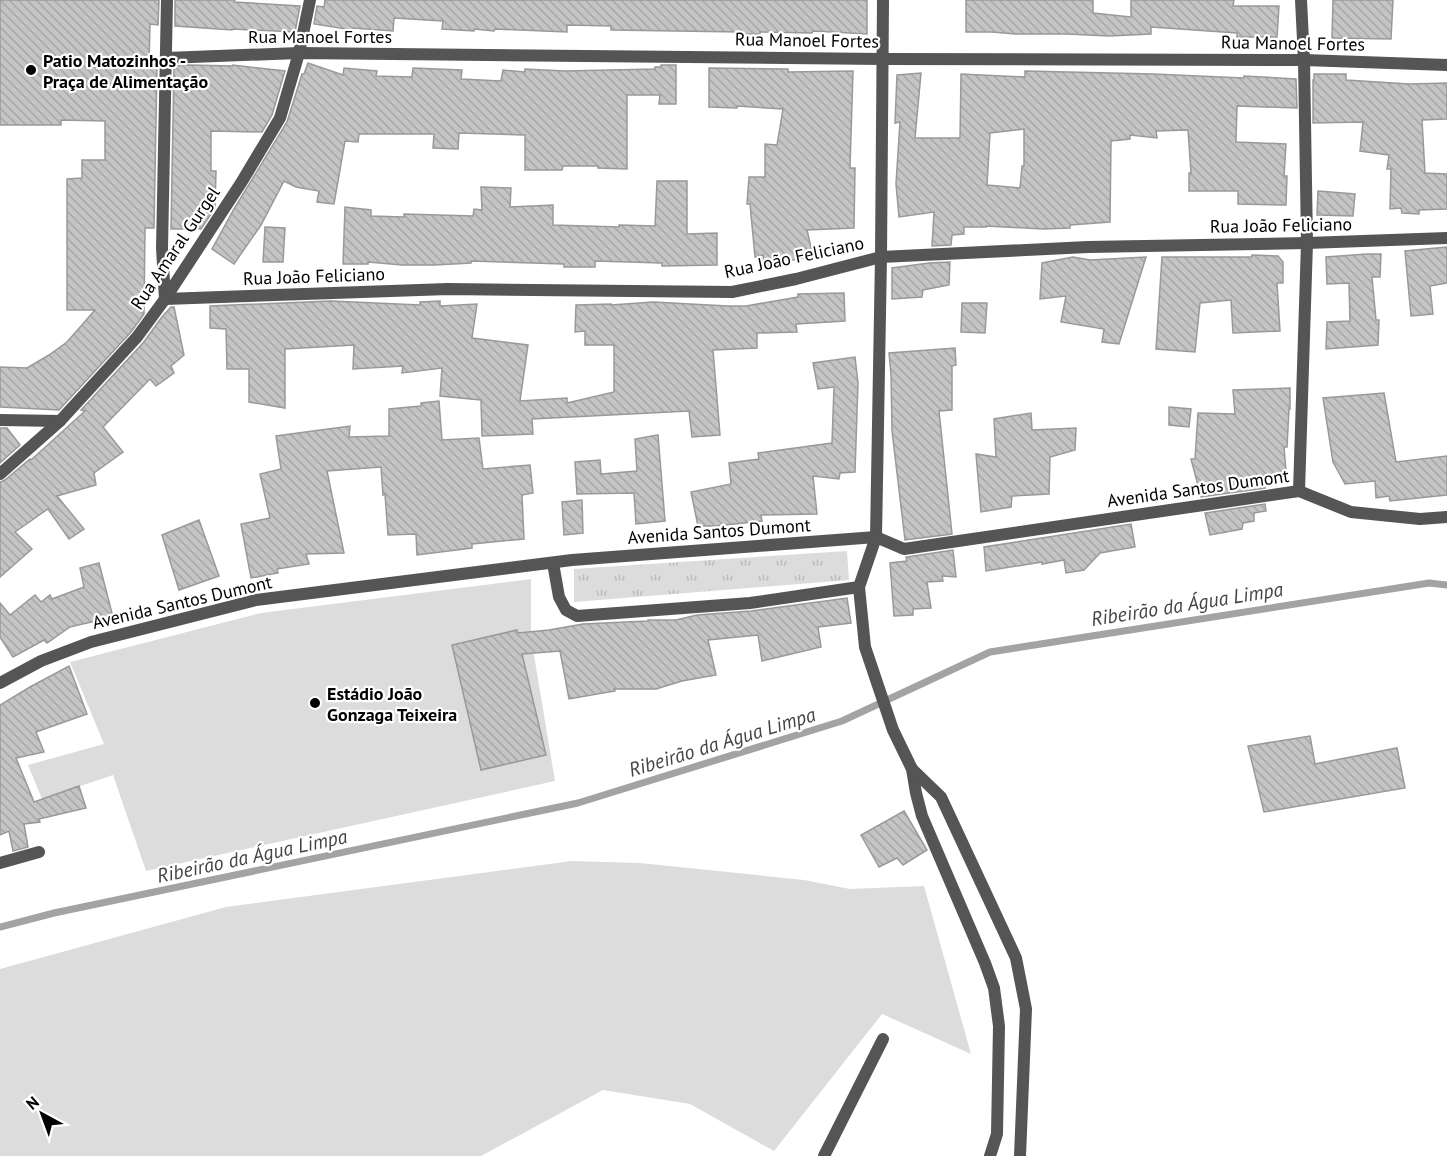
<svg xmlns="http://www.w3.org/2000/svg" width="1447" height="1156" font-family="'PT Sans',sans-serif">
<defs>
<pattern id="park-tufts" width="24" height="20" patternUnits="userSpaceOnUse" patternTransform="scale(1.5)"><rect width="24" height="20" fill="#dcdcdc"/><path d="M3 7l-1-3M5 7V3M7 7l1-3M15 17l-1-3M17 17v-4M19 17l1-3" fill="none" stroke="#bbb"/></pattern>
<pattern id="building-back-hatch" width="6" height="6" patternUnits="userSpaceOnUse" patternTransform="scale(1.5)"><rect width="6" height="6" fill="#c4c4c4"/><path d="M-1 5l2 2M0 0l6 6M5-1l2 2" fill="none" stroke="#a7a7a7"/></pattern>
</defs>
<rect width="100%" height="100%" fill="#fff"/>
<!-- grass -->
<g fill="#dcdcdc">
<path d="M531,579V637L555,781L146,871L113,775L42,799L28,765L104,744L70,662L261,613Z"/>
<path d="M572,861L640,863L804,880L850,889L924,886L971,1054L882,1014L774,1151L690,1104L603,1090L481,1156H0V969L226,907Z"/>
</g>
<!-- park -->
<path fill="url(#park-tufts)" d="M847,551L849,580L574,602V569Z"/>
<g fill="none" stroke-linecap="round" stroke-linejoin="round">
<!-- stream -->
<path stroke="#a3a3a3" stroke-width="7" d="M0,927L54,913L578,803L842,721L990,652L1429,583L1447,585"/>
</g>
<!-- building -->
<g fill="url(#building-back-hatch)" stroke="#999" stroke-width="1.5" fill-rule="evenodd">
<path d="M0,0H159L158,25L150,24L149,65H157L154,228H145L144,314L131,332L59,410L0,407V367L27,368L49,355L67,342L95,310H67V179L82,178V160H105V121L61,120V125H0Z"/>
<path d="M175,0H235L234,2L300,6L295,32L232,29V30L175,26Z"/>
<path d="M325,0H867V34L813,31L812,33L760,32V34H742L741,32L611,30V26L567,25V32L495,29L494,31L474,29V31L442,29L443,21L394,18L393,31L353,28L352,30L314,24L317,6L324,7Z"/>
<path d="M966,0H1093V13L1131,17V0H1234L1233,6H1279L1277,37H1237V33L1151,27V34L1109,36L1067,34H1015L992,32H966Z"/>
<path d="M1333,0H1393L1391,39L1332,38Z"/>
<path d="M308,63L343,75L344,68L377,71L376,76L412,77L413,68L462,70L461,79L501,81L503,70L525,72V69L565,71L655,69V67H661V65H676V104H659L660,95H627V169L598,168V166H563L562,170H525V135L459,133L458,149L433,148L434,134H359L358,142L345,141L334,204L317,202L319,191L296,187L284,181L261,225L234,264L212,249L234,209L287,122L302,74H304Z"/>
<path d="M188,65L233,66V65L285,71L272,115L262,132L211,131V171H216L215,208L201,229H171L174,66Z"/>
<path d="M709,68L788,69V72L853,71L850,168H855L854,228L807,230L813,256L764,266L763,255L755,257L750,204H747L749,177H765V144L777,145L783,109L737,106V108L709,107Z"/>
<path d="M1025,71L1153,74L1244,78V76L1296,79L1297,108L1237,106L1236,142L1286,144L1284,176H1287L1286,205L1238,204V191H1189V173H1191L1188,130L1156,131L1157,138L1130,135V139L1111,141L1110,222L1070,225V228L1043,229L986,226V227H964V234L952,235L951,245L932,246L934,212L899,217L896,184L900,122L895,123L897,75L921,73L915,138H960L961,74L1025,77ZM1024,129V166H1022L1020,188L987,185L990,133Z"/>
<path d="M1314,74H1346V80L1409,84L1447,83V119L1422,120L1425,173L1447,174V209L1419,210V214L1402,213L1401,208L1390,209L1391,169H1387L1389,155L1360,151L1363,122L1313,123V80H1314Z"/>
<path d="M657,181H687V234L717,233V265L662,266V263L595,261V267H564V264L471,261V263L435,265H402L368,262V264H343L345,207L371,210V216L404,217V214L473,216L474,209L482,210L481,187L511,188L510,207L553,205V225L619,227V225L655,226Z"/>
<path d="M1318,191L1355,194L1353,216L1317,215Z"/>
<path d="M265,227L285,228L283,262H263Z"/>
<path d="M1447,247V283L1430,286L1433,314L1411,316L1405,251Z"/>
<path d="M1367,254H1381L1380,277H1372L1376,320H1379L1378,345L1326,349L1327,322L1350,321L1349,283L1327,284L1326,257Z"/>
<path d="M1252,255L1278,256L1283,262V283H1277L1280,331L1233,333L1231,300L1200,303L1195,352L1156,349L1162,257H1252Z"/>
<path d="M1073,257L1090,260L1146,257L1119,344L1102,342L1104,329L1061,322L1066,296L1040,299L1042,263Z"/>
<path d="M950,262L949,285L923,290L922,297L892,299V268L929,263Z"/>
<path d="M844,293L845,321L796,324L797,332L757,333V348L713,350L720,435L692,437L689,411L532,419L533,434L482,436L481,400L440,396L442,368L402,373L403,366L353,369L354,345L285,349V408L249,402V369H227L226,329L210,328V306L331,301L420,305V302L440,301V306L477,304L472,338L528,345L520,401L567,398V403L614,392V345H585V331L575,332L576,305L611,304V305L653,302L728,306H746L798,297V294Z"/>
<path d="M962,303H987L985,333L961,332Z"/>
<path d="M171,307H174L184,355L171,366L174,373L156,386L150,379L103,427L123,452L94,473L96,485L57,496L84,529L69,539L48,509L15,532L32,549L0,577V482L5,480L30,459L31,460L85,411L81,410L143,343L162,317Z"/>
<path d="M955,348L956,365L952,366V410L939,411L952,534L905,540L892,431L891,374L889,353Z"/>
<path d="M855,357L858,383L855,472L840,473L839,479L813,476L817,514L761,515L762,521L716,526H698L691,492L731,484L729,463L759,459L758,453L832,443L834,387L818,389L813,363Z"/>
<path d="M1290,388V409H1289L1287,447H1284L1286,471L1264,475L1265,488L1201,497L1191,459H1195L1198,413L1235,414L1233,390Z"/>
<path d="M1384,393L1396,462L1447,456V495L1390,501L1389,496L1376,498L1375,481L1345,484L1333,462L1323,398Z"/>
<path d="M439,401L442,440L479,438L483,469L530,465L533,493L522,495L524,539L472,544V548L417,555L416,534L388,535L385,494L383,495L381,467L327,471L344,553L306,554L309,564L277,569L278,573L251,578L241,524L270,518L260,474L281,469L276,436L350,426L349,437L389,436V409L421,406V403Z"/>
<path d="M1169,407L1191,409L1189,427L1169,425Z"/>
<path d="M1031,413L1032,430L1076,428L1075,450L1050,457L1049,494L1012,496L1011,507L981,512L976,454L996,457L994,419Z"/>
<path d="M0,428H7L20,445L0,463Z"/>
<path d="M658,435L665,521L636,524L634,493L577,494L575,462L600,460L601,474L637,471L635,439Z"/>
<path d="M582,500L583,533L564,535L562,502Z"/>
<path d="M1265,504L1266,511L1254,513V521L1243,523L1242,529L1210,535L1205,513Z"/>
<path d="M199,520L219,576L179,590L162,535Z"/>
<path d="M1131,524L1135,547L1100,553L1084,570L1066,573L1064,560L1042,564V562L986,571L984,547Z"/>
<path d="M953,550L956,577L942,576L943,581L927,582L931,608L913,609V615L894,616L890,563L907,561L906,557Z"/>
<path d="M99,563L113,617L70,627L47,643L44,640L13,657L0,637V603L10,615L35,595L41,602L50,595L52,599L84,587L80,568Z"/>
<path d="M847,598L851,623L818,627L821,647L762,661L758,635L708,640L716,675L682,681L656,689H614L615,691L569,699L560,651L522,654L546,755L481,770L452,645L517,630L518,633L549,630L583,624L648,621V620H676L697,615L751,611Z"/>
<path d="M69,666L87,714L36,732L44,752L16,758L34,802L79,786L86,808L39,819L40,822L24,824L28,847L13,851L9,831L0,835V705L30,687Z"/>
<path d="M1310,736L1315,764L1397,748L1405,788L1264,812L1248,746Z"/>
<path d="M904,811L927,850L903,865L897,858L879,867L861,835Z"/>
</g>
<g fill="none" stroke-linecap="round" stroke-linejoin="round">
<!-- street -->
<g stroke="#555" stroke-width="12">
<path d="M167,0L162,248L165,299L448,289L732,292L796,279L881,257L1088,247L1307,243L1447,238"/>
<path d="M883,0L881,257L876,537L859,587L865,647L893,730L912,769L916,793L922,816L985,963L994,988L999,1026L997,1134L990,1156"/>
<path d="M166,58L299,53L883,59L1304,60L1447,65"/>
<path d="M0,420L60,421"/>
<path d="M0,474L60,421L137,337L165,299L241,183L280,118L299,53L310,0"/>
<path d="M1299,491L1307,243L1304,60L1301,0"/>
<path d="M553,563L559,597L566,610L577,616L750,603L859,587"/>
<path d="M0,683L41,661L91,642L256,600L572,560L876,537L904,549L1299,491L1351,512L1420,519L1447,517"/>
<path d="M912,769L941,797L1016,958L1026,1009L1020,1156"/>
<path d="M0,863L39,852"/>
<path d="M824,1156L883,1039"/>
</g>
</g>
<!-- markers -->
<g fill="#000" stroke="#fff" stroke-width="2">
<circle cx="31" cy="70" r="6"/>
<circle cx="315" cy="703" r="6"/>
</g>
<g text-anchor="middle" dominant-baseline="central" stroke-width="4.5" stroke-linejoin="round" paint-order="stroke">
<!-- street labels -->
<g font-size="18" fill="#000" stroke="#fff">
<text x="320" y="36">Rua Manoel Fortes</text>
<text transform="translate(807 40) rotate(1)">Rua Manoel Fortes</text>
<text transform="translate(1293 43) rotate(1)">Rua Manoel Fortes</text>
<text transform="translate(1281 225) rotate(-1)">Rua João Feliciano</text>
<text transform="translate(175 248) rotate(-56)">Rua Amaral Gurgel</text>
<text transform="translate(794 257) rotate(-12)">Rua João Feliciano</text>
<text transform="translate(314 276) rotate(-2)">Rua João Feliciano</text>
<text transform="translate(1198 488) rotate(-8)">Avenida Santos Dumont</text>
<text transform="translate(719 531) rotate(-4)">Avenida Santos Dumont</text>
<text transform="translate(182 602) rotate(-13)">Avenida Santos Dumont</text>
</g>
<!-- poi labels -->
<g font-size="18" font-weight="bold" fill="#000" stroke="#fff" text-anchor="start">
<text x="43" y="60">Patio Matozinhos -<tspan x="43" dy="21">Praça de Alimentação</tspan></text>
<text x="327" y="693">Estádio João<tspan x="327" dy="21">Gonzaga Teixeira</tspan></text>
</g>
<!-- water labels -->
<g font-size="20" font-style="italic" fill="#444" stroke="#fff">
<text transform="translate(1187 604) rotate(-9)">Ribeirão da Água Limpa</text>
<text transform="translate(722 742) rotate(-17)">Ribeirão da Água Limpa</text>
<text transform="translate(252 856) rotate(-12)">Ribeirão da Água Limpa</text>
</g>
</g>
<!-- north arrow -->
<g transform="translate(42 1114) rotate(319)" stroke="#ffffff" stroke-width="4.5" paint-order="stroke">
<path d="M0-4.5L10 22L0 15L-10 22Z" fill="#000000"/>
<text y="-9" font-size="16" font-weight="bold" text-anchor="middle" fill="#000000">N</text>
</g>
</svg>
